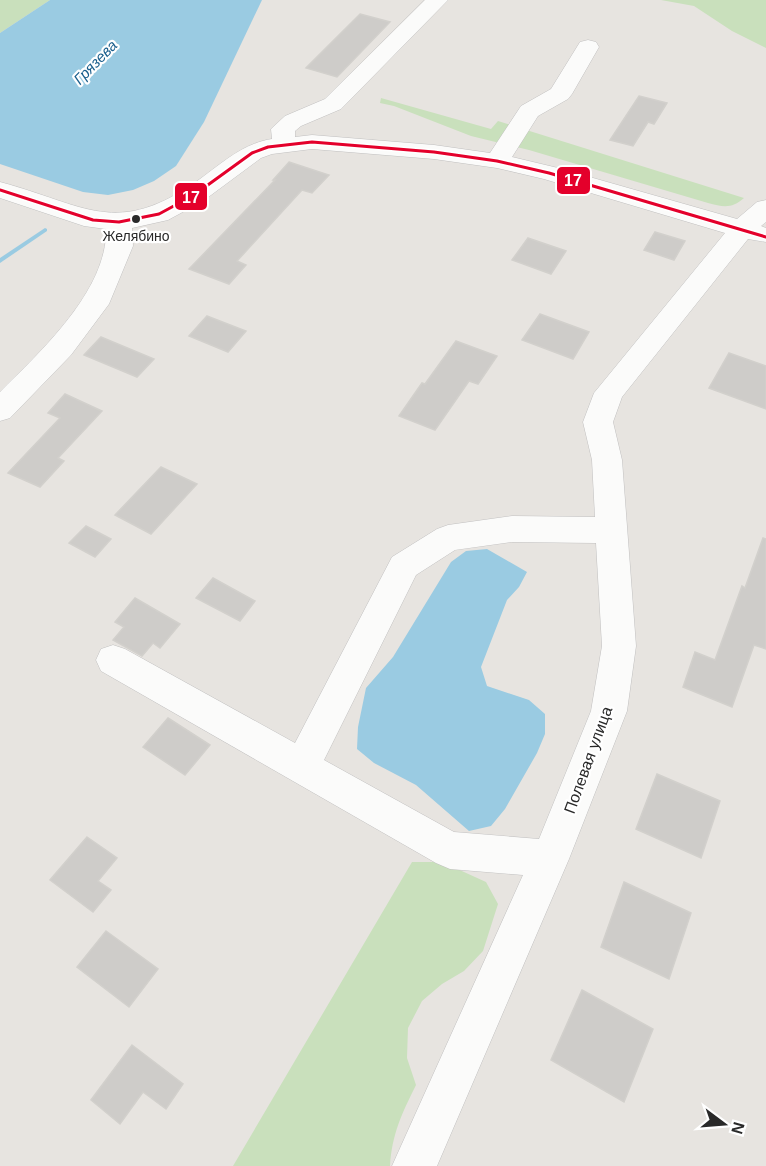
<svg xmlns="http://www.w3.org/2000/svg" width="766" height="1166" font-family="Helvetica,sans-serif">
<rect width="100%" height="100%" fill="#e7e4e0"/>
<!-- green -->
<g fill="#c9e0bc">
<path d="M0,0H50L0,33Z"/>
<path d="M661,0H766V48L732,31L694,6Z"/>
<path d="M381,98L491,129L498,121L744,198C732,209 723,207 708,203L529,150L471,136L394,106L380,103Z"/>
<path d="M412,862H442L486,882L498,904L483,951L464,971L442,984L422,1001L408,1028L407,1058L416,1085C402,1113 392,1134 390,1166H233Z"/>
</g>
<!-- water -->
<g fill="#9acbe2">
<path d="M50,0H262L204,122L176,166L154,181L133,190L108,195L83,192L0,164V33Z"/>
<path d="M487,549L527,572L519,587L507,600L481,667L487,686L529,700L545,714V734L537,753L505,809L491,826L469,831L416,785L374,763L357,749L358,727L366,688L393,657L451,562L466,551Z"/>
</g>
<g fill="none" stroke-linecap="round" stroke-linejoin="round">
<!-- stream -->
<path fill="#9acbe2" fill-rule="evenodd" d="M45,228L47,229V231L0,263V258Z"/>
</g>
<!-- building -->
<g fill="#ceccc9" stroke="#d2d0cc" stroke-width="1.5">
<path d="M360,14L390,22L337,77L306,68Z"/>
<path d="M639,96L667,103L654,124L648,122L633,146L610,140Z"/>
<path d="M289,162L329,175L312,193L302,190L237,261L246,265L229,284L189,269L275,180H273Z"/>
<path d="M655,232L685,241L674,260L644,250Z"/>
<path d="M528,238L566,251L551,274L512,260Z"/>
<path d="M540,314L589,332L573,359L522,340Z"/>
<path d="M207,316L246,331L228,352L189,336Z"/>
<path d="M101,337L154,359L137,377L84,355Z"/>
<path d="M456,341L497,356L478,384L469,381L435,430L399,416L422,383L425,384Z"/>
<path d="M729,353L766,366V409L709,388Z"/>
<path d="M65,394L102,411L58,458L64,461L40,487L8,473L60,418L48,413Z"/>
<path d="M161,467L197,484L151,534L115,515Z"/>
<path d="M86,526L111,539L95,557L69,543Z"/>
<path d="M763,538L766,539V649L754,645L732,707L683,687L695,652L715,660L742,586L745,588Z"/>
<path d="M213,578L255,601L240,621L196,598Z"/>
<path d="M135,598L180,624L160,648L153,643L142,656L113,640L124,627L115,622Z"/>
<path d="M168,718L210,745L185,775L143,747Z"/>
<path d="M657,774L720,801L701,858L636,829Z"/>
<path d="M87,837L117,858L98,881L111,890L93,912L50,880Z"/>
<path d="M624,882L691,913L669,979L601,947Z"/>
<path d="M106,931L158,969L129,1007L77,967Z"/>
<path d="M582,990L653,1029L624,1102L551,1060Z"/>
<path d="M132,1045L183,1084L166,1109L143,1092L120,1124L91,1100Z"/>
</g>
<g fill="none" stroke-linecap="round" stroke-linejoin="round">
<!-- minor casing -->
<g stroke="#c1c0c0" stroke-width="1">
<path id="minor" d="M425,0H448L341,109L301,126L295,131V137L312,135L434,145L490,153L521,106L551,89L580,42L588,40L596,42L599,47L572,94L568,99L538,116L512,157L558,168L737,219L757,202L766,200V222L761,226L766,228V242L748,239L622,397L613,422L622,460L636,646L627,711L569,859L437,1166H392L523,875L450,869L436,863L101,671L96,660L101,649L113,645L125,649L295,743L392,557L437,529L448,525L512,516L595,517L592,460L583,422L594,393L725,233L544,179L497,168L434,159L312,149L272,154L261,158L203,201L168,220L132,228L133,246L109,304L71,355L10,418L0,421V392C40,352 108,290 106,229L84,226L0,198V182C86,205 116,239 200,179C222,163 244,143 272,139L271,129L285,116L325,99ZM512,542L596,543L602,646L591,711L539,839L454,832L324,760L416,575L455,550Z"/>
</g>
<!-- minor -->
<use href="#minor" fill="#fbfbfa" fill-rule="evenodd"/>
<!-- bus-1 casing -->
<g stroke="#fff" stroke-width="6">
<path id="bus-1" d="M0,190L93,220L119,222L159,214L194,195L252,153L268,147L312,142L434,152L497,161L549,173L766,237"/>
</g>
<!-- bus-1 -->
<use href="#bus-1" stroke="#e4002b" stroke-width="3"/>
</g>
<!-- markers -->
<circle fill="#292929" stroke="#fff" stroke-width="2" cx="136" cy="219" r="5"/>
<g text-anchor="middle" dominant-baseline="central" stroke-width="4.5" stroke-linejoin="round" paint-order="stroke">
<!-- bus labels -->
<g font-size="14" fill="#292929" stroke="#fff">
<text x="136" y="236">Желябино</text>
</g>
<!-- far-water labels -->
<g font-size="15" font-style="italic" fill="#1a5f8d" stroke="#fff">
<text transform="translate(95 62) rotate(-46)">Грязева</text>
</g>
<!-- street labels -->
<g font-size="16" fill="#292929" stroke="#fff">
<text transform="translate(588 760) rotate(-70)">Полевая улица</text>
</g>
</g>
<g stroke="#fff" stroke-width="2">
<rect x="556" y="166" width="35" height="29" rx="6" fill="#e4002b"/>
<rect x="174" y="182" width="34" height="29" rx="6" fill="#e4002b"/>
</g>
<g font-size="16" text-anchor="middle" font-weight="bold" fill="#fff">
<text x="573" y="186">17</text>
<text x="191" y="203">17</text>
</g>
<!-- north arrow -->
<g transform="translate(724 1124) rotate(106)" stroke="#ffffff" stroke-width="4.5" paint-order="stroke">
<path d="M0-4.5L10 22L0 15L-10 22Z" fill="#292929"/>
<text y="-9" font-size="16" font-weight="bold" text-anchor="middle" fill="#292929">N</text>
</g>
</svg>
